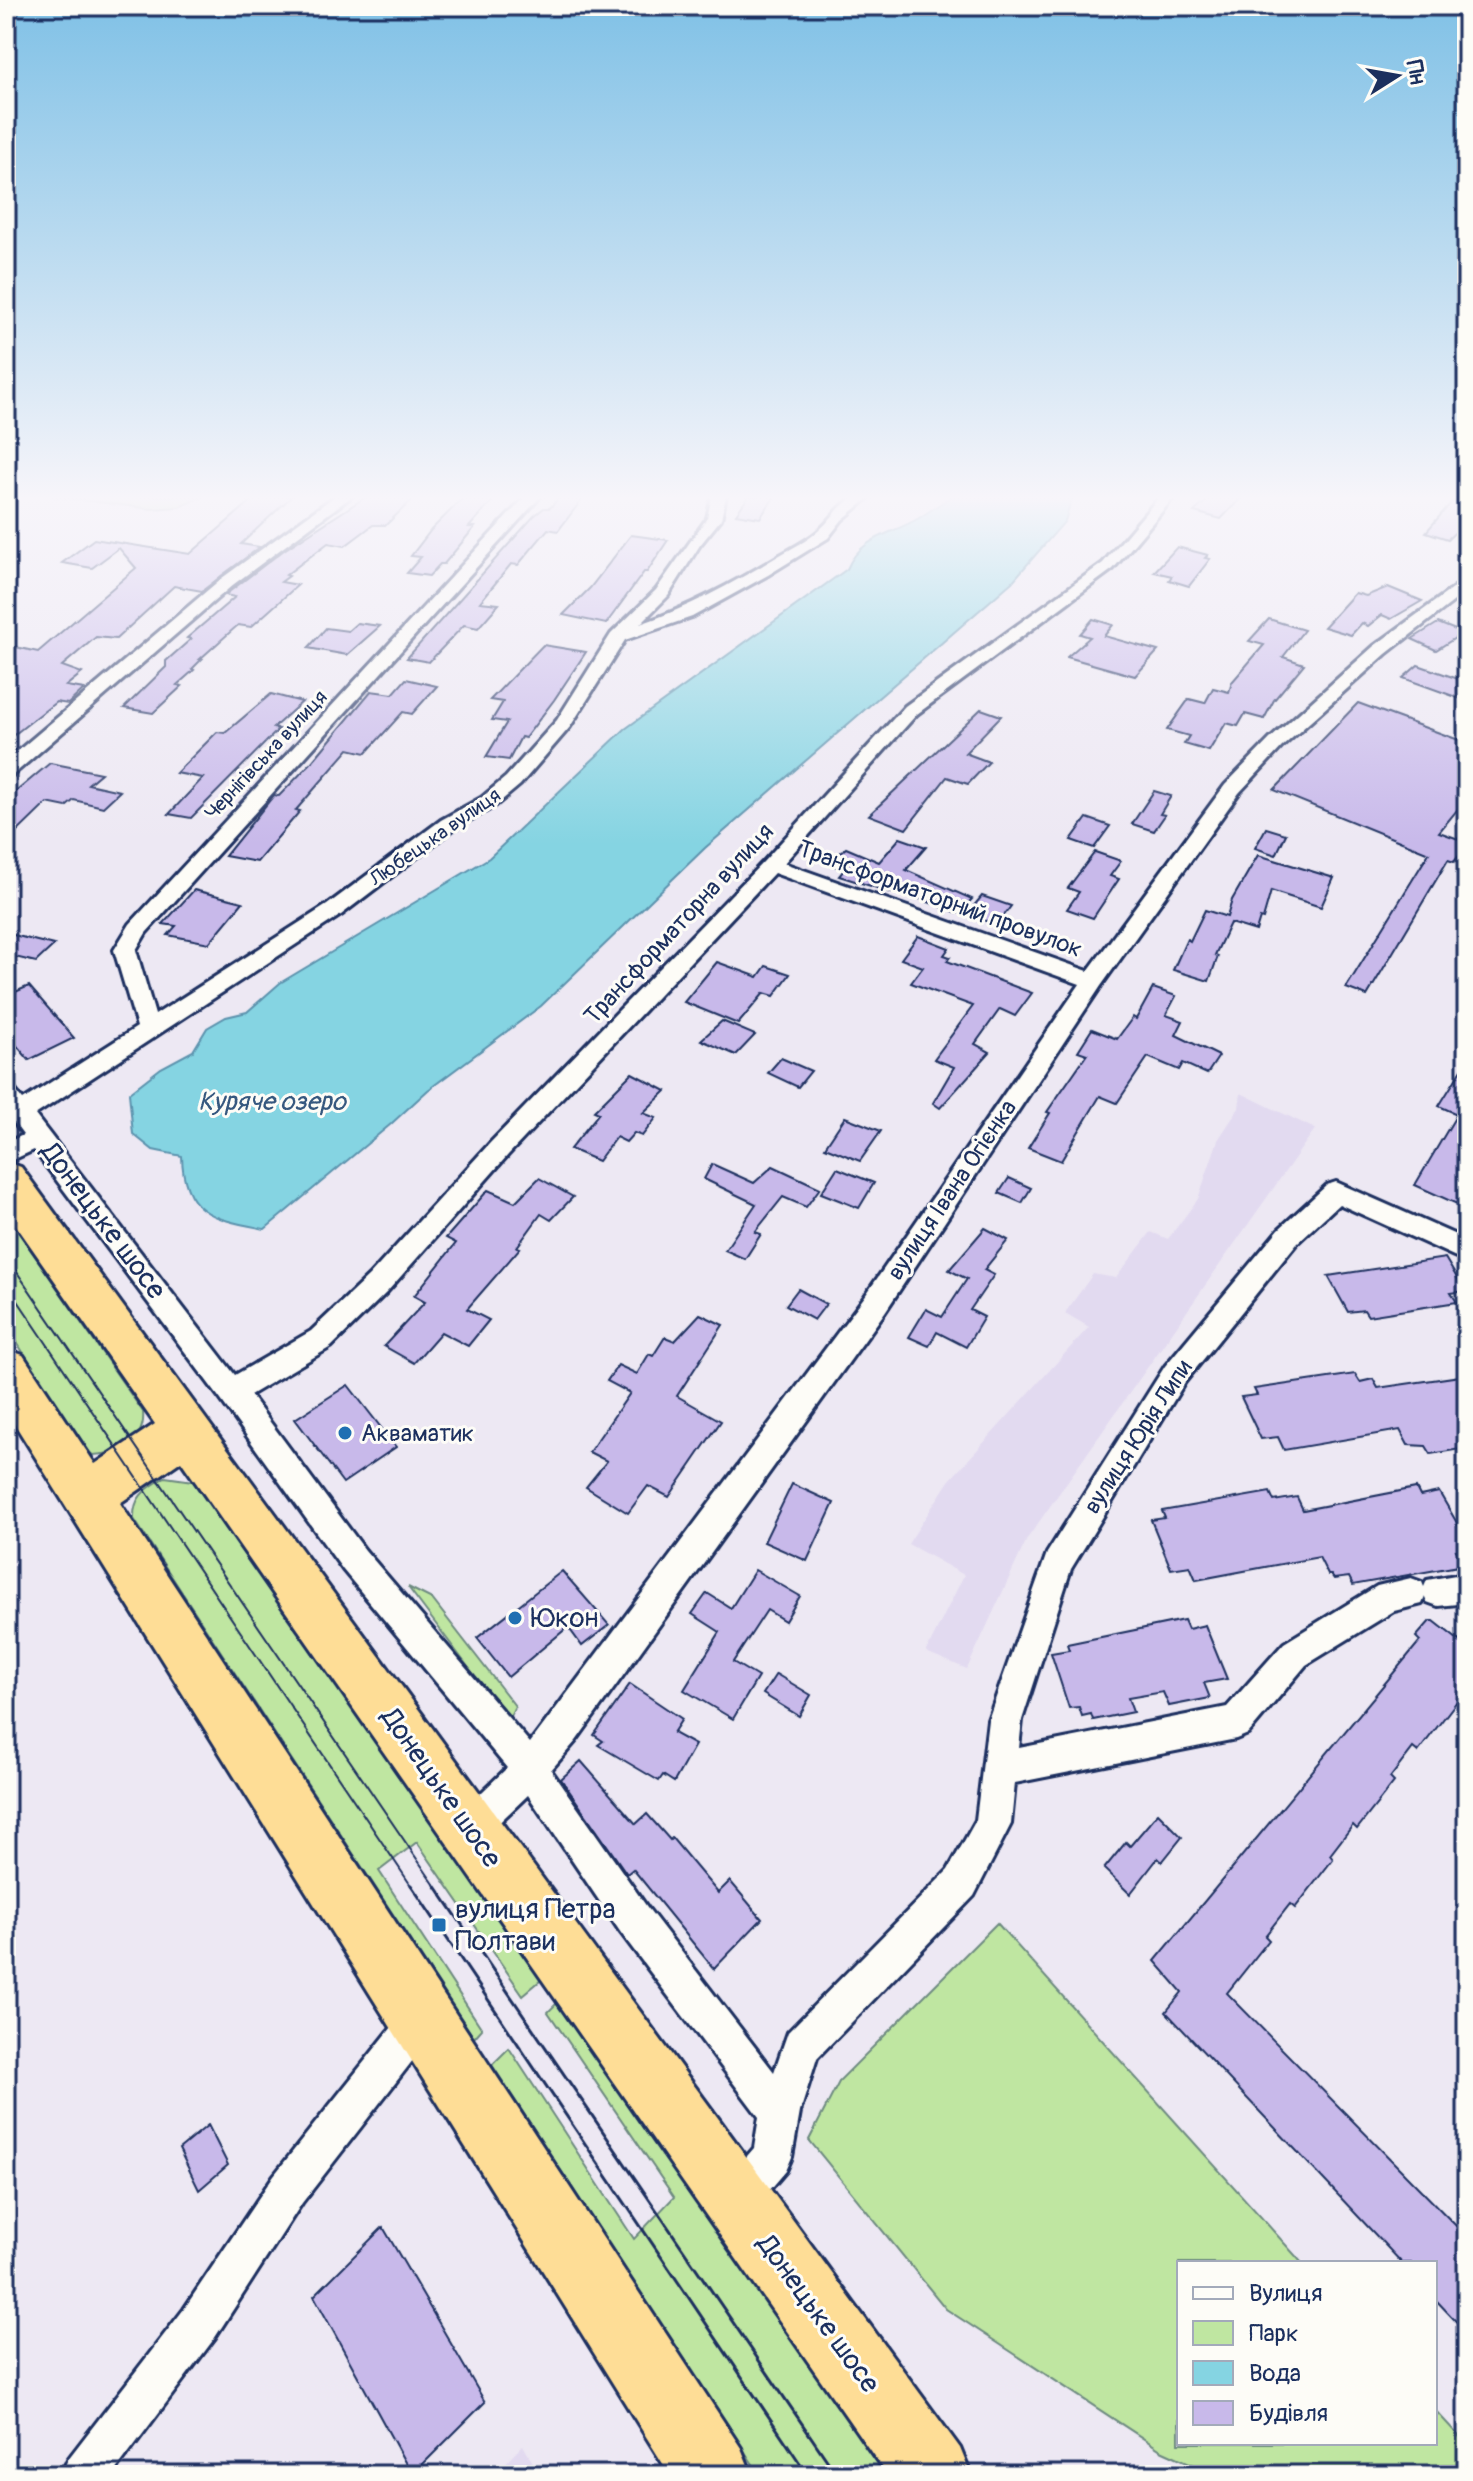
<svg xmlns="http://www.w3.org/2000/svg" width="1473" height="2481" font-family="Pangolin,sans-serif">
<rect width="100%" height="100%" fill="#ede8f3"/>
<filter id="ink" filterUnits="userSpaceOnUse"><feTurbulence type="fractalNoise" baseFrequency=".0125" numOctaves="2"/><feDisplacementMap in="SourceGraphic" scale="16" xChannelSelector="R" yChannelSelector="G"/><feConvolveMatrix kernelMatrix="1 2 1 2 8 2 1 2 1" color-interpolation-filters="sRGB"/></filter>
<g filter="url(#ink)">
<!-- built -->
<g fill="#e2daf0">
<path d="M1241,1093L1315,1129L1027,1539L967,1669L926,1652L964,1575L908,1544L949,1481L1089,1327L1065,1313L1093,1274L1116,1278L1151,1232L1168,1239L1198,1199L1218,1140L1239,1108Z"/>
<path d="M523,2445L540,2475H494Z"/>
</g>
<!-- green -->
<g fill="#bfe6a1" stroke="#6d8a80" stroke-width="2">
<path d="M51,496H204L179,507L152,509Z"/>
<path d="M6,1214L143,1412C146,1441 119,1454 93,1455L83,1448L6,1325Z"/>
<path d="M165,1477L193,1481L541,1980L523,1995L417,1842L379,1871L482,2029L474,2038L134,1519C133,1495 147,1489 165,1477Z"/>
<path d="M408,1587L432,1599L515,1706L510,1716L502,1712Z"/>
<path d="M997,1923L1302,2263H1179V2443H1435V2410L1467,2445V2475H1216L1161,2450L946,2309L809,2140L840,2080Z"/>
<path d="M557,2003L882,2469L884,2475H760L492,2065L509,2048L634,2239L674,2197L548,2012Z"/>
</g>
<!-- water -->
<path fill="#85d4e2" stroke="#5b92ad" stroke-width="2" d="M952,496H1076L1072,497L1065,521L1012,582L705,848L541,1006L428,1090L391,1124L265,1229C215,1219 183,1215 182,1156L153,1150L133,1134L129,1093L161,1068L193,1051L207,1028L226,1017L247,1012L280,983L489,858L625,729L847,569C860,537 893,534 919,518C930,511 941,503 952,496Z"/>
<!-- building -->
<g fill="#c8b9ea" stroke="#1b2f5e" stroke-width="2">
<path d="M257,496H292L241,544L260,547L202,591L174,586L116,639L96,637L62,666L82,673L66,686L84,689L68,704L56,702L6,741V645L38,652L136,568L119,548L92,568L62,563L94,539L190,554Z"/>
<path d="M367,496H416L386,525H373L345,546L328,543L286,575L289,576L281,582L298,585L251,627L238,625L200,659H202L192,669L194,670L177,685L182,686L153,713L124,708L166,667V661L191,639L187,638L235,597L225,595L284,550Z"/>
<path d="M465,496H497L469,527H475L444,564H440L429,576L407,573L421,557L411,556L431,530Z"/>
<path d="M560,496L583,498L558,531L548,529L518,565L511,564L480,602L499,604L478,628L464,625L429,662L407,658L534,516L544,508H550Z"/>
<path d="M749,496H775L760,518L736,514Z"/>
<path d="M1212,496H1243L1221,519L1194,512Z"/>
<path d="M1455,498L1467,502V521L1448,539L1426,532Z"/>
<path d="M631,535L668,540L647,572H644L606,624L563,615L590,588Z"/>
<path d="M1177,547L1208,555L1205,558L1210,559L1189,586L1169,580L1172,576L1154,572Z"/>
<path d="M1388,587L1422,601L1391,619L1382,615L1368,626L1362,623L1351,635L1324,627L1355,593L1366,596Z"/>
<path d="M1093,619L1113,625L1104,636L1158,651L1135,676L1067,657L1090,637L1080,634Z"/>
<path d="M1269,619L1304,630L1283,657L1304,664L1274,700L1264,719L1245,714L1238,726L1226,723L1209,751L1184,744L1189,736L1167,730L1189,699L1205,703L1213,688L1229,692L1232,682L1264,645L1249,641Z"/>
<path d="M357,623L380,626L347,655L308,648L326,628L348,631Z"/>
<path d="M1438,623L1463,633L1436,650L1412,639Z"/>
<path d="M543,645L586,652L554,700L525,738L521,737L509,760L486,757L507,722L492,720L503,702L490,700Z"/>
<path d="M1418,665L1467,682V701L1403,678Z"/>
<path d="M406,679L437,686L412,714L403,712L366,753L349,749L296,810L300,811L257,862L225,856L274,795L279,796L311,763L371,691L393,694Z"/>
<path d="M271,694L302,702L273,728L279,729L191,818L169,814L203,778L176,773L217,732L225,733Z"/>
<path d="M1358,703L1467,743V798L1439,832L1467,842V846L1454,862L1448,860L1367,996L1346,988L1429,853L1274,790Z"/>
<path d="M981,709L1001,716L965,753L989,762L968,784L947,777L906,829L869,815Z"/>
<path d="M50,763L101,773L88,784L120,791L103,807L74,800L66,807L47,803L6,843V800Z"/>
<path d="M1154,791L1171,796L1160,814L1165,815L1154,831L1132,824Z"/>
<path d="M1087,818L1110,826L1094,848L1071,840Z"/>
<path d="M1266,828L1286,834L1276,855L1255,848Z"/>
<path d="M900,838L926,847L906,870L972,899L959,913L895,890L893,893L839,876L844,870L828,863L846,848L879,862Z"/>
<path d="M1095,852L1121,861L1110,876L1119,879L1093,918L1067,909L1079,892L1068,888Z"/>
<path d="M1258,855L1334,878L1321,907L1271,891L1263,919L1260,918L1256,931L1230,923L1215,955L1218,956L1209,981L1173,970L1187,939L1190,941L1205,910L1227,917L1232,900Z"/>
<path d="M194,890L243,902L209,943L168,935L176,926L163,924Z"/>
<path d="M982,896L1011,906L997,925L967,914Z"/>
<path d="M6,933L37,941L54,945L36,962L6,955Z"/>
<path d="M918,936L949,948L944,955L950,957L947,961L1032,993L1015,1016L1000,1009L975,1044L990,1052L940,1108L933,1103L954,1067L934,1059L973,1006L911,983L923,967L901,959Z"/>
<path d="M717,962L758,977L766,966L790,974L774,996L764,993L738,1024L684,1002Z"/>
<path d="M29,986L74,1038L29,1060L6,1033V996Z"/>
<path d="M1153,988L1176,996L1166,1015L1183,1021L1176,1035L1219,1056L1207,1074L1183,1063L1179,1070L1148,1057L1117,1103L1100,1096L1061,1161L1028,1148L1050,1113L1047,1112L1087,1054L1078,1051L1092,1029L1117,1039L1133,1017L1136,1019Z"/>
<path d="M722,1021L755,1035L736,1055L701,1040Z"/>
<path d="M781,1058L811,1071L798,1087L768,1073Z"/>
<path d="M1467,1061V1187L1457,1204L1415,1185L1457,1114L1439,1106Z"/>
<path d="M632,1073L666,1091L643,1113L656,1118L642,1136L634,1133L626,1142L616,1137L598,1161L570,1149L599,1113L594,1111Z"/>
<path d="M845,1117L881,1131L860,1161L825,1147Z"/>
<path d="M712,1164L754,1183L773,1166L820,1188L806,1207L783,1197L755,1232L761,1234L745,1259L725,1250L756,1204L704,1179Z"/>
<path d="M837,1168L874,1183L859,1208L821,1193Z"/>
<path d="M539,1178L573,1197L551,1220L541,1214L517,1247L520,1248L467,1309L489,1320L468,1346L441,1332L414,1363L384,1346L425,1302L414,1296L456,1243L446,1238L488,1190L515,1202Z"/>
<path d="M1009,1178L1031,1188L1022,1203L999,1193Z"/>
<path d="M985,1228L1008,1240L984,1270L994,1275L970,1310L984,1317L966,1347L937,1332L929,1346L909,1337L926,1309L942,1317L967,1279L949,1270Z"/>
<path d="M1445,1258L1465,1291L1451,1293L1457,1302L1368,1316L1364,1310L1348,1312L1328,1276Z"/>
<path d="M798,1289L826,1304L814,1320L786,1305Z"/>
<path d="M700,1314L723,1325L677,1396L721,1421L669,1497L648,1486L628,1513L586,1487L607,1461L589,1452L630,1393L607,1381L618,1365L637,1374L649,1354L653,1356L665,1337L675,1341Z"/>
<path d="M1355,1374L1360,1382L1373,1379L1378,1388L1467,1375V1448L1431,1454L1426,1446L1408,1445L1400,1430L1284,1450L1278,1437L1261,1439L1241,1397L1257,1395L1254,1389Z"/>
<path d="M348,1385L396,1447L343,1483L295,1419Z"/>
<path d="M792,1484L834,1503L807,1561L764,1542Z"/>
<path d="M1416,1488L1420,1496L1439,1492L1467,1540V1548L1456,1550L1464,1565L1353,1585L1349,1577L1334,1579L1331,1575H1328L1319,1557L1196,1580L1190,1566L1171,1569L1151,1520L1165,1518L1162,1511L1270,1492L1274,1501L1297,1497L1303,1510Z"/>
<path d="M755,1570L800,1596L785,1621L767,1610L733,1662L758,1677L733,1719L684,1690L720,1632L692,1614L707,1593L731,1608Z"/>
<path d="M562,1571L609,1625L582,1646L568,1627L508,1677L477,1638Z"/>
<path d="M1184,1620L1188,1629L1205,1625L1227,1679L1204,1683L1210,1698L1169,1706L1163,1692L1128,1698L1133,1712L1093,1720L1091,1714L1082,1716L1079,1707L1069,1708L1051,1653L1069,1650L1067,1644Z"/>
<path d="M1430,1621H1434L1467,1647V1688L1418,1752L1413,1748L1390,1778L1394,1782L1357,1829L1353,1825L1330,1855L1333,1859L1295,1908L1290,1904L1265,1936L1269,1940L1227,1993L1467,2237V2333L1435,2299V2263H1402L1166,2012L1182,1992L1155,1961L1420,1641L1416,1637Z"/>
<path d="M776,1674L811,1695L799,1716L763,1694Z"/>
<path d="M630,1684L682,1719L673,1733L695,1745L674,1782L663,1775L659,1781L598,1745L603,1741L594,1735Z"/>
<path d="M581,1761L636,1824L647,1814L670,1840L672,1838L718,1893L730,1881L762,1919L714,1969L633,1869L627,1874L561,1779Z"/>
<path d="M1158,1813L1182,1837L1162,1862L1158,1858L1130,1894L1104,1869L1126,1842L1130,1846Z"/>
<path d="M208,2125L228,2165L199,2190L179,2149Z"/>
<path d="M383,2227L485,2402L412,2475L314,2296Z"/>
</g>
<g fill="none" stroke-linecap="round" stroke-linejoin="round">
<!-- street casing -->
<g stroke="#1b2f5e" stroke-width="6">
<g id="street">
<path d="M335,496H352L234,584L13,775L6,777V761L222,578Z"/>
<path d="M526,496H541L146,933L136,950L155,1015L327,905L441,820L481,798L506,777L557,720L611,634L656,590L707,518L712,496H726L721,519L700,545L668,596L640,624C690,607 735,582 780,555C792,548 807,541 817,532C838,515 840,496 871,496L842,520L828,538L768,575L692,617L625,640L570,727L520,785L495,806L455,828L341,915L35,1115L235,1375L311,1331L369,1276L490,1143L764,861L905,706L1103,563L1160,496H1175L1113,569L917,714L784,863L1088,971L1225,785L1270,739L1374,646L1467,578V591L1386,654L1282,747L1239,793L1101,986L885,1312L576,1741L551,1770L647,1907L774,2072L788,2032L948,1870L976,1820L988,1720L1047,1553L1165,1366L1279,1229L1327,1185L1336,1182L1467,1240V1262L1339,1204L1297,1243L1185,1382L1071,1569L1022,1720L1019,1748L1227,1707L1284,1643L1377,1586L1411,1578L1422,1582L1424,1587L1427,1580L1467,1573V1603L1438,1606L1427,1602L1425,1597L1422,1604L1394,1611L1306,1665L1248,1734L1236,1739L1015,1783L1011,1824L974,1896L817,2058L800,2112L792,2157L786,2171L750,2213L736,2219L722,2213L716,2199L722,2185L754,2148L759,2117L621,1933L528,1795L481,1840L469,1846L457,1840L451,1828L457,1816L507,1768L343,1570L221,1400L34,1150L6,1163V1143L23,1135L6,1112V1086L14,1089L23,1100L137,1027L114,950L130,924ZM774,873L1080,984L865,1296L530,1743L365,1550L250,1395L331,1347L387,1292L508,1155Z"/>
<path d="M421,2001L434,2007L440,2020L434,2033L302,2203L214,2339L112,2475H61L68,2459L184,2309L274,2175L408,2007Z"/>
</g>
</g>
<!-- highway casing -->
<g stroke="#1b2f5e" stroke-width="6">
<path id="highway" d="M6,1162L21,1167L960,2448L971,2475H887L181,1461L120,1503L741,2448L752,2475H670L6,1410V1349L23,1355L95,1464L155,1424L6,1211Z"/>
</g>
<!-- street -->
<use href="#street" fill="#fdfcf7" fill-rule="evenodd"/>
<!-- highway -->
<use href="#highway" fill="#fedd96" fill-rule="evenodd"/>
<!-- tram-far1 -->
<g stroke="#1b2f5e" stroke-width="2">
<path d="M6,1256L436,1887"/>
<path d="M6,1283L412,1887"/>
</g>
<!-- tram -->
<g stroke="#1b2f5e" stroke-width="3">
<path d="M411,1885L808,2475"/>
<path d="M435,1885L837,2475"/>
</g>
</g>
</g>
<!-- sky -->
<linearGradient id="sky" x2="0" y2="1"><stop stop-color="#80c1e6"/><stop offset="0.59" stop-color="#f7f5fa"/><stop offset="1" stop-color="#f7f5fa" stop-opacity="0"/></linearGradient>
<rect width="1473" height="844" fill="url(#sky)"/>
<!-- markers -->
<g fill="#1f6fb2" stroke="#fdfcf7" stroke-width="3">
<circle cx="345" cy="1433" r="8"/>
<circle cx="515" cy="1618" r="8"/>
<rect x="431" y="1917" width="16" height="16" rx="4"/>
</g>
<g text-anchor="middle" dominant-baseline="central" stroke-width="6" stroke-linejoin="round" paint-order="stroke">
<!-- far-street labels -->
<g font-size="20" fill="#1b2f5e" stroke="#fdfcf7">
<text transform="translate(266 755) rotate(-47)">Чернігівська вулиця</text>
<text transform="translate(435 837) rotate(-35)">Любецька вулиця</text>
</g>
<!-- street labels -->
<g font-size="24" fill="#1b2f5e" stroke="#fdfcf7">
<text transform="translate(940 899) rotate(20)">Трансформаторний провулок</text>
<text transform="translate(679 924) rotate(-47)">Трансформаторна вулиця</text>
<text transform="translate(952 1190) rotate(-56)">вулиця Івана Огієнка</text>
<text transform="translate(1138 1437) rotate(-57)">вулиця Юрія Липи</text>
</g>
<!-- poi labels -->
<g font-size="24" fill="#1b2f5e" stroke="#fdfcf7" text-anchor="start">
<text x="361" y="1433">Акваматик</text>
</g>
<!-- water labels -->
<g font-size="26" font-style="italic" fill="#36587f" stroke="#fdfcf7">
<text x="272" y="1102">Куряче озеро</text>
</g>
<!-- near-street labels -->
<g font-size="28" fill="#1b2f5e" stroke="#fdfcf7">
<text transform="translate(103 1221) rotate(53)">Донецьке шосе</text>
<text transform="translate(441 1788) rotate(55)">Донецьке шосе</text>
<text transform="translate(818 2314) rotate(54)">Донецьке шосе</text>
</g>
<!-- near-poi labels -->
<g font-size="28" fill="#1b2f5e" stroke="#fdfcf7" text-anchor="start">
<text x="531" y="1618">Юкон</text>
<text x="455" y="1909">вулиця Петра<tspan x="455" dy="32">Полтави</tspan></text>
</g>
</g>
<!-- margin -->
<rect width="1473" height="2481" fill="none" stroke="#fdfcf7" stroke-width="32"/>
<rect x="16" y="16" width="1441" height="2449" fill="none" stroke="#1b2f5e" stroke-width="3" filter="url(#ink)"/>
<!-- legend -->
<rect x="1177" y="2261" width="260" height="184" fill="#fdfcf7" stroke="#a3aaba" stroke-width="2"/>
<rect x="1193" y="2287" width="40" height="12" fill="#fdfcf7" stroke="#a3aaba" stroke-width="2"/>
<text x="1249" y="2301" font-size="24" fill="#1b2f5e">Вулиця</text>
<rect x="1193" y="2321" width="40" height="24" fill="#bfe6a1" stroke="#a3aaba" stroke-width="2"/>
<text x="1249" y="2341" font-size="24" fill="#1b2f5e">Парк</text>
<rect x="1193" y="2361" width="40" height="24" fill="#85d4e2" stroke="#a3aaba" stroke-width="2"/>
<text x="1249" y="2381" font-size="24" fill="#1b2f5e">Вода</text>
<rect x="1193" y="2401" width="40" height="24" fill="#c8b9ea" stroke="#a3aaba" stroke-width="2"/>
<text x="1249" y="2421" font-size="24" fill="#1b2f5e">Будівля</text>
<!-- north arrow -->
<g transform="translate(1397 76) rotate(79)" stroke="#fdfcf7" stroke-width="6" paint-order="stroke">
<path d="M0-6L14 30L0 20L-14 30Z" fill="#1b2f5e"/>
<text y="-12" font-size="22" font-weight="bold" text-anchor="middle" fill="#1b2f5e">Пн</text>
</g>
</svg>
